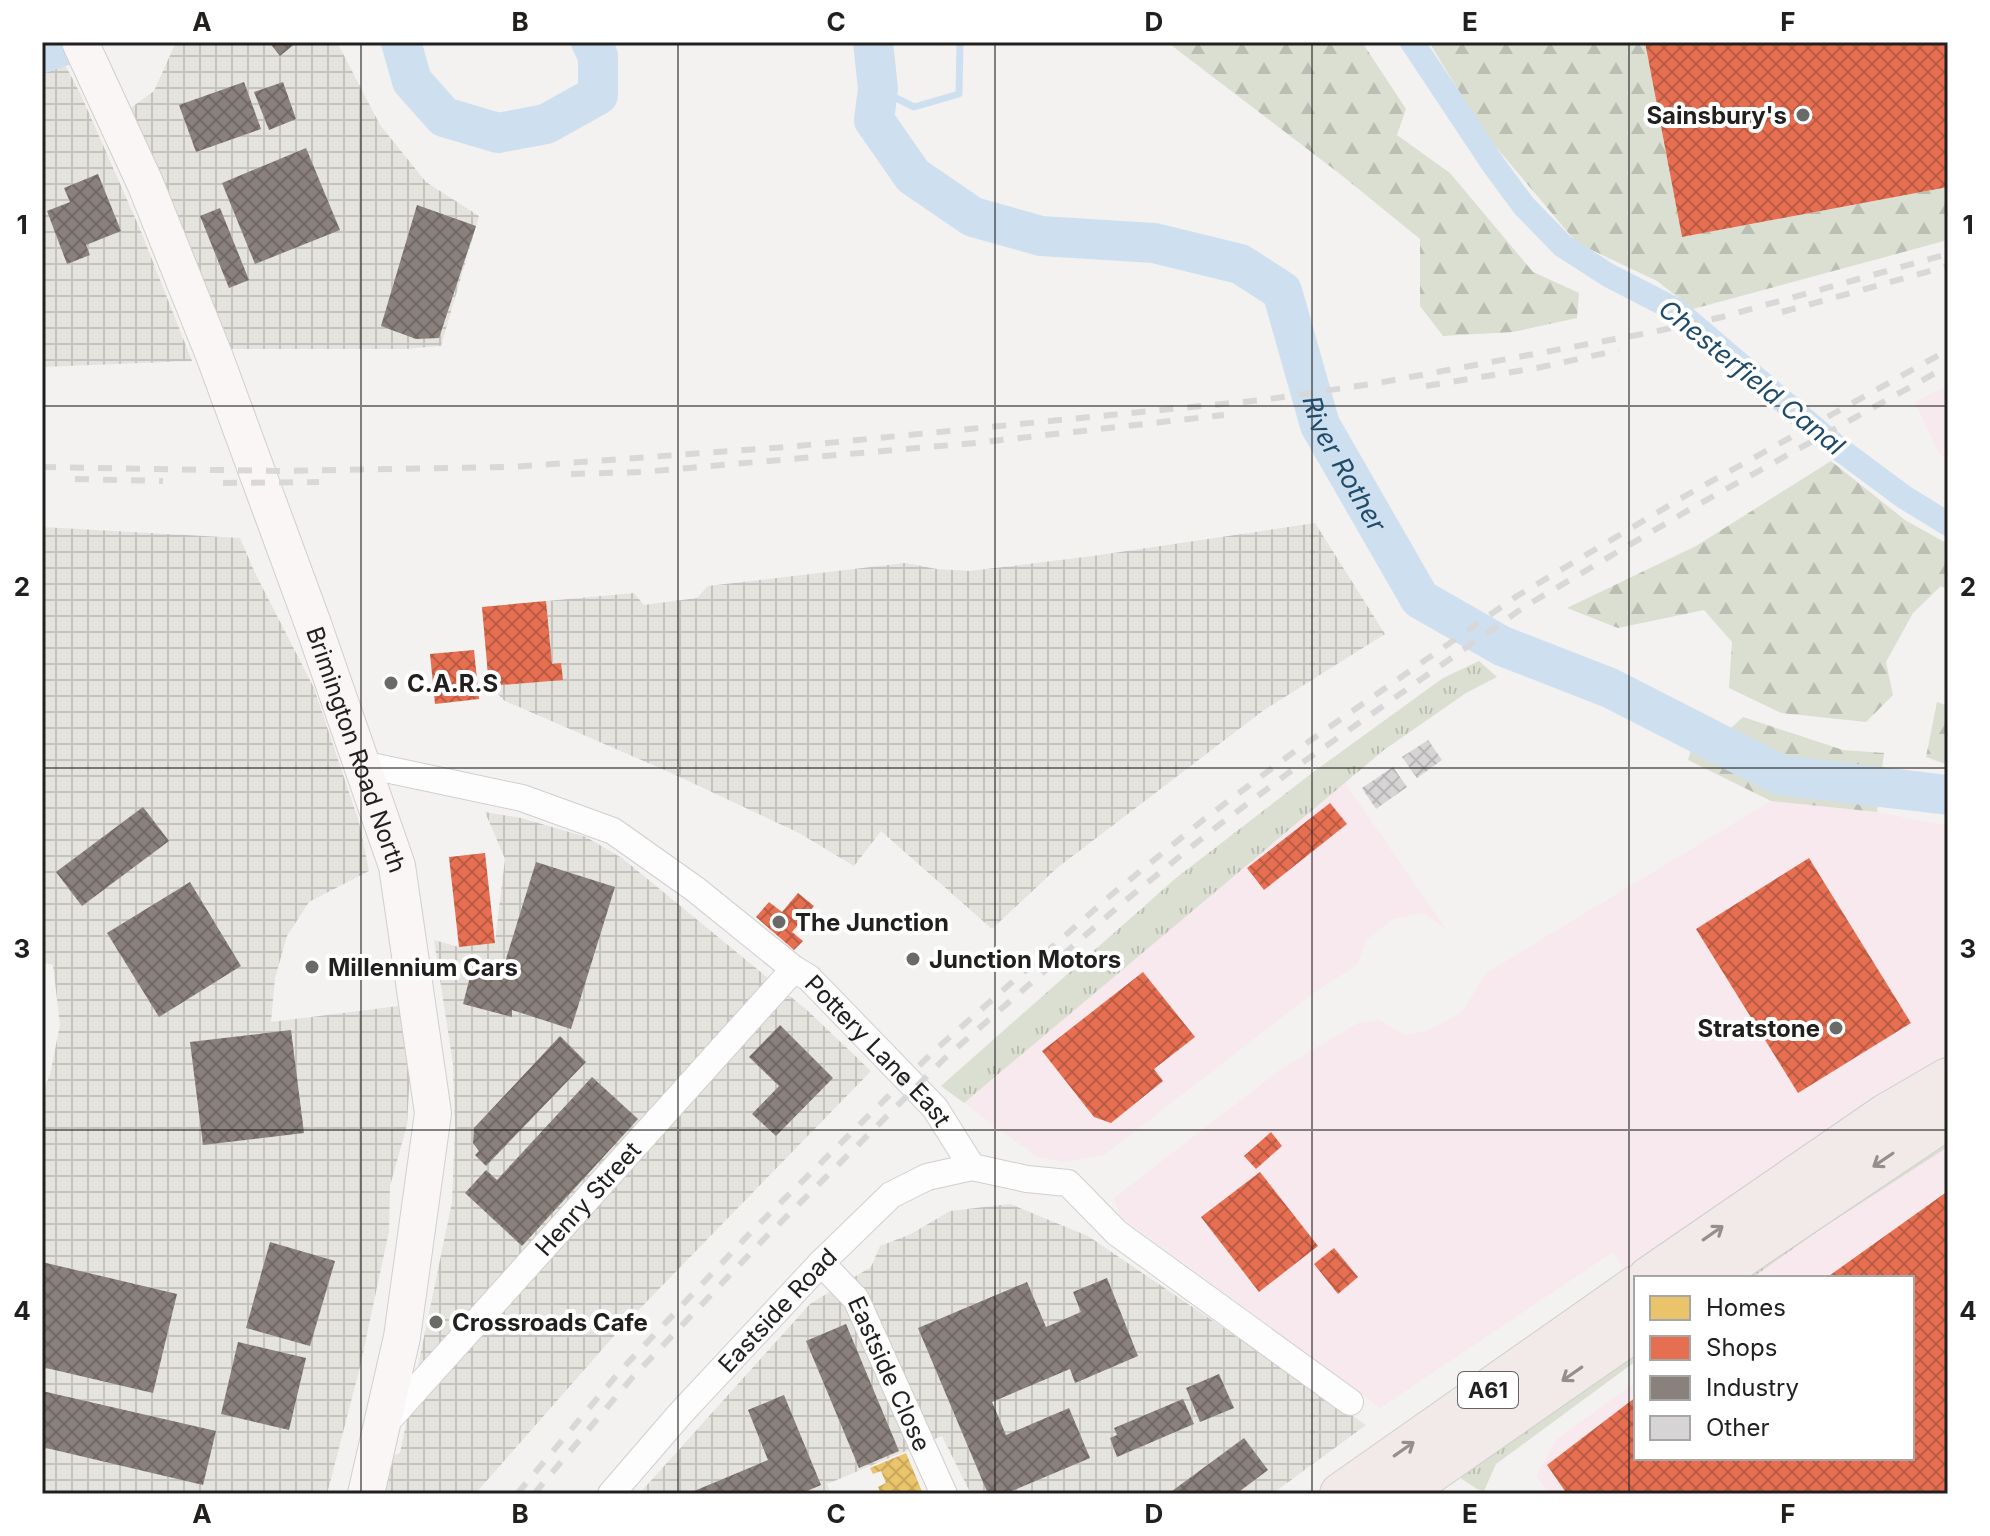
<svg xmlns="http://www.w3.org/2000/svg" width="1990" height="1536" font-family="Inter,sans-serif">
<defs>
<pattern id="industrial-grid" width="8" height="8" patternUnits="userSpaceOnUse" patternTransform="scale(2)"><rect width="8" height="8" fill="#e5e3dd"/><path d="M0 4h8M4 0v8" fill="none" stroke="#c4c2bd"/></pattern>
<pattern id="grass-tufts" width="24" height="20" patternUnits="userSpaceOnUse" patternTransform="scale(2)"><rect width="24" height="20" fill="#dadfd1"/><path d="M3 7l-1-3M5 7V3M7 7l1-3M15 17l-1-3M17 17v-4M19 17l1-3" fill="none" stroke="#bbbfb3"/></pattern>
<pattern id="forest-firs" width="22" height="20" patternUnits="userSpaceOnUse" patternTransform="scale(2)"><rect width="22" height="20" fill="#dadfd1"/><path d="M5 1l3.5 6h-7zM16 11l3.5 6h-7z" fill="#bbbfb3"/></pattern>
<pattern id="homes-cross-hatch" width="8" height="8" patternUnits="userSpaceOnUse" patternTransform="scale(2)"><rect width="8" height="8" fill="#e9c46a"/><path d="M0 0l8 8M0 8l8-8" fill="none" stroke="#c8a85b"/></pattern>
<pattern id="shops-cross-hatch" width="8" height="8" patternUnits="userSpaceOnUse" patternTransform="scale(2)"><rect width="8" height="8" fill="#e76f51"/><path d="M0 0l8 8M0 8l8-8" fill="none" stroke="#bb5b43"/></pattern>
<pattern id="industry-cross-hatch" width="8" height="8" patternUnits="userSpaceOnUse" patternTransform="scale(2)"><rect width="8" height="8" fill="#8a817c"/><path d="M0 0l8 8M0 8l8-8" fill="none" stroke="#706965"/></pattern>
<pattern id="building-cross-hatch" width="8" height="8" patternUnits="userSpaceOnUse" patternTransform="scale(2)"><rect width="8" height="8" fill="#d6d4d4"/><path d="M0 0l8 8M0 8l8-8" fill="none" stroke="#b7b6b6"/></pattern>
</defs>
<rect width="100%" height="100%" fill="#f3f2f1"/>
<!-- commercial -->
<g fill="#f7e9ed">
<path d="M1948,385V459L1939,453L1915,402Z"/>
<path d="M1345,783L1446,929L1423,913L1393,919L1366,940L1358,964L1308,997L1104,1155L1064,1162L1037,1157L964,1103Z"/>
<path d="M1771,801L1877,812L1948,826V1494H1549L1536,1476L1557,1439L1636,1382V1458H1912V1278H1636V1289L1613,1252L1380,1408L1120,1216L1114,1198L1281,1069L1358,1023L1379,1020L1405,1035L1427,1031L1462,1012L1486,973Z"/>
</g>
<!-- industrial -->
<g fill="url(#industrial-grid)">
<path d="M42,42H53L81,95L140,229L192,361L42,367Z"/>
<path d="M176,42H337L380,125L426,182L479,216L441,346L405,349H229L128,110L154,91Z"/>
<path d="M1315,523L1385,634L1264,710L1057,868L992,929L881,831L854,866L799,833L669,772L505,701L489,686L482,607L634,593L644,605L697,598L708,586L905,563L937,569L970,571L1093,556Z"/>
<path d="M42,527L240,538L255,573L314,688L359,822L369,871L309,902L287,936L275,978L271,1022L399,1006L410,1071L407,1125L390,1186L389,1231L360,1367L327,1494H42V1094L50,1074L60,1025L53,965L42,962Z"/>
<path d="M485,812L521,818L586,837L622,858L808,1011L871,1071L621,1328L475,1494H378L388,1458L400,1453L452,1202L455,1130L453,1064L434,940L459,947L495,942L505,859Z"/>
<path d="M1010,1204L1088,1236L1366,1425L1272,1494H971L942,1436L827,1484L831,1494H639L810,1304L871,1267L880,1246L911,1234L950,1211Z"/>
</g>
<!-- grass -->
<g fill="url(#grass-tufts)">
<path d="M1479,661L1497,677L1466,693L1384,750L964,1103L941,1086L1176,878L1316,770L1443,678Z"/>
<path d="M1948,1133V1147L1821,1229L1752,1278H1732Z"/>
<path d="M1636,1345V1361L1496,1464L1484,1491L1477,1489L1453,1473Z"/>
</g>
<!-- forest -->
<g fill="url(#forest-firs)">
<path d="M1167,42H1362L1406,109L1397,135L1450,173L1533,272L1579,293L1577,318L1513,332L1443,336L1420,306V239L1340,174Z"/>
<path d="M1429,42H1645L1682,237L1948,187V240L1693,309L1657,281L1577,243L1485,134Z"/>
<path d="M1831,461L1905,520L1948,544V590L1941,586L1913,613L1886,662L1893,695L1866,722L1781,713L1729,688L1732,642L1704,610L1618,628L1567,608L1696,546Z"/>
<path d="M1937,702L1948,706V765L1926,757Z"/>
<path d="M1743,717L1843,750L1884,753L1877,812L1771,801L1688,760L1699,722L1730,729Z"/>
</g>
<!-- homes -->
<path fill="url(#homes-cross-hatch)" d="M906,1453L923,1494H881L878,1487L886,1483L881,1471L873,1474L870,1468Z"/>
<!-- shops -->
<g fill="url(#shops-cross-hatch)">
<path d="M1645,42H1948V187L1682,237Z"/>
<path d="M546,601L552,664L561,663L563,680L489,686L482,607Z"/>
<path d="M474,650L479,699L435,704L430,654Z"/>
<path d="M1330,803L1347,824L1264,890L1247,868Z"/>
<path d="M485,853L495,943L459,947L449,857Z"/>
<path d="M1809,858L1911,1023L1798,1093L1696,929Z"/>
<path d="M798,893L814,906L792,932L803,941L794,950L756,917L769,902L782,912Z"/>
<path d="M1143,972L1195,1037L1154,1069L1163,1081L1111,1123L1094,1117L1042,1051Z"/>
<path d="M1271,1132L1282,1146L1256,1169L1244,1156Z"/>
<path d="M1260,1172L1318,1246L1259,1292L1201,1217Z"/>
<path d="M1948,1191V1494H1567L1547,1465L1636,1397V1458H1912V1278H1826Z"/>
<path d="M1334,1248L1358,1277L1338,1294L1314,1264Z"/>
</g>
<!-- industry -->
<g fill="url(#industry-cross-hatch)">
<path d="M269,42H297L280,56Z"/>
<path d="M244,82L261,129L196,152L179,105Z"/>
<path d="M283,82L296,119L269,130L254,92Z"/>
<path d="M306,148L340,230L255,264L222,183Z"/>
<path d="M98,174L121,231L86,245L90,255L67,264L47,211L70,202L64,188Z"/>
<path d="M417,205L476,226L439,338L416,339L381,326Z"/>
<path d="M220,208L249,280L229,288L200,216Z"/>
<path d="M143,807L169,841L82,906L56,872Z"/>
<path d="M536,862L615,887L571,1029L512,1010V1017L463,1004L472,969L510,979L501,975Z"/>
<path d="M190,882L241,966L159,1017L107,933Z"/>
<path d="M780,1025L833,1078L776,1136L752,1114L779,1086L749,1057Z"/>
<path d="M291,1030L304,1133L203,1145L190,1042Z"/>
<path d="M560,1036L586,1062L486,1166L475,1155L479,1151L473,1143L474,1128Z"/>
<path d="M592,1077L638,1119L522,1246L465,1193L486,1170L497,1180Z"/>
<path d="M270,1242L335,1261L310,1346L246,1328Z"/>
<path d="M42,1262L177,1294L153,1393L42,1367Z"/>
<path d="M1107,1278L1138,1356L1075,1383L1070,1369L992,1402L1006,1435L1069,1408L1090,1458L1005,1494H988L918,1328L1027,1282L1046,1327L1081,1312L1073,1292Z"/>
<path d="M846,1324L899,1451L859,1468L806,1341Z"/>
<path d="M238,1342L306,1358L289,1430L221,1414Z"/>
<path d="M1219,1374L1234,1408L1200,1422L1186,1388Z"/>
<path d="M42,1391L216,1431L203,1485L42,1447Z"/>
<path d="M784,1395L821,1485L800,1494H687L768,1460L748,1410Z"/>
<path d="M1183,1399L1194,1424L1117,1457L1110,1438L1117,1435L1114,1428Z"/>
<path d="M1244,1438L1268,1470L1236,1494H1168Z"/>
</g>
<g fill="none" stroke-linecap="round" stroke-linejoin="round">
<!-- stream -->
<path stroke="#cee0ef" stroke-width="7" d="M878,89L914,107L959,94L960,42"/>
<!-- canal -->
<path stroke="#cee0ef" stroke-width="24" d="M1412,42L1493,164L1524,206L1563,246L1608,275L1676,310L1838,448L1904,497L1948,524"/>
<!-- river -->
<g stroke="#cee0ef" stroke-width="40">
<path d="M401,42L412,81L444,117L498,133L546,124L598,95V56L591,42"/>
<path id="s1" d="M873,42L878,89L874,120L913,176L973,217L1041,236L1154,243L1240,264L1282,291L1320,425L1420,599L1502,646L1610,688L1780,775L1948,795"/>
<path d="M42,53L74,42"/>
</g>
</g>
<!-- building -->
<g fill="url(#building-cross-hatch)">
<path d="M1428,740L1442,760L1417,778L1402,757Z"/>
<path d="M1393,767L1407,787L1376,809L1362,788Z"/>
</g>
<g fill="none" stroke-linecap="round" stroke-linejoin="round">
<!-- minor casing -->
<g stroke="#d0cfce" stroke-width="28">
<g id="minor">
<path id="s2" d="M362,764L522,798L613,831L695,889L794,969L809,978L935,1108L972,1167"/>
<path id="s3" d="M821,1263L856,1299L944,1494"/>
<path id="s4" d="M383,1426L794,969"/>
<path id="s5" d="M611,1494L680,1414L821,1263L891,1195L927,1177L972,1167L1027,1179L1068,1183L1117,1233L1350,1402"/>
</g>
</g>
<!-- secondary casing -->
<g stroke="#d0cfce" stroke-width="38">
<g id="secondary">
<path id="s6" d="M80,42L145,183L214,355L313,624L397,866L433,1113L402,1337L366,1494"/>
</g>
</g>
<!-- trunk casing -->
<g stroke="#cfcecd" stroke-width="44">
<g id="trunk">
<path d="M1649,1278L1886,1115L1948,1079"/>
<path d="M1709,1278L1948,1117"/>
<path d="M1341,1494L1636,1287"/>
<path d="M1399,1494L1636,1329"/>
</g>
</g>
<!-- minor -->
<use href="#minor" stroke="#fdfdfd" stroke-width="26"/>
<!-- secondary -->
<use href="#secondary" stroke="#f9f6f5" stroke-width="36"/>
<!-- trunk -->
<use href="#trunk" stroke="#f2eae8" stroke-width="42"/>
<!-- rail -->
<g stroke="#d9d8d8" stroke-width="6" stroke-dasharray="14 14" stroke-linecap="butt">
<path d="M1782,312L1948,266"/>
<path d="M1426,386L1537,368L1619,350"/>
<path d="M42,467L275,471L511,467L787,447L1263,400L1378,383L1653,332L1722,317L1948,254"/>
<path d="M571,474L642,472L975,443L1224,415"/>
<path d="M75,479L163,481"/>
<path d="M223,483L319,482"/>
<path d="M517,1494L621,1370L753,1230L935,1050L1111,895L1203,820L1291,754L1517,596L1685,496L1948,350"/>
<path d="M534,1494L631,1379L763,1240L944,1059L1120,905L1211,831L1299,765L1524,607L1692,508L1948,366"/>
</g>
</g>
<!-- one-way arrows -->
<defs><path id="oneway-shaft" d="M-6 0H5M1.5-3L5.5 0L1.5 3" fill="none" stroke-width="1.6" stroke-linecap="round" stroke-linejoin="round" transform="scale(2)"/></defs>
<g stroke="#948f8e">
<use href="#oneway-shaft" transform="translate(1883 1160) rotate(146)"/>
<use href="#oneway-shaft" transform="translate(1713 1233) rotate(-35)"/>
<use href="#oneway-shaft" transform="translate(1572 1374) rotate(145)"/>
<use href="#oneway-shaft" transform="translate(1404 1449) rotate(-35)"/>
</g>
<!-- grid -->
<path fill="none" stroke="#21201f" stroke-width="2" stroke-opacity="0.55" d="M361,42V1494M678,42V1494M995,42V1494M1312,42V1494M1629,42V1494M42,406H1948M42,768H1948M42,1130H1948"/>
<!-- markers -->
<g fill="#6a6a68" stroke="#fff" stroke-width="3">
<circle cx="1803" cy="115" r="8"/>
<circle cx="391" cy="683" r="8"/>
<circle cx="779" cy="922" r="8"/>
<circle cx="913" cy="959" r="8"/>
<circle cx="312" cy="967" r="8"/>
<circle cx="1836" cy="1028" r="8"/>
<circle cx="436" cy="1322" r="8"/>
</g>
<g text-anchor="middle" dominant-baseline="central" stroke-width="8" stroke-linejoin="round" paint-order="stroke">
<!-- shield labels -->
<rect fill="#fff" stroke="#646362" stroke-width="2" x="1458" y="1372" width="60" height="36" rx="6"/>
<g font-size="22" font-weight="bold" fill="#21201f">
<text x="1488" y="1390">A61</text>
</g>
<!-- poi labels -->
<g font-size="24" font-weight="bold" fill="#21201f" stroke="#fff" text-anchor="start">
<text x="1787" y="115" text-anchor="end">Sainsbury's</text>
<text x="407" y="683">C.A.R.S</text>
<text x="795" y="922">The Junction</text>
<text x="929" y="959">Junction Motors</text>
<text x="328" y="967">Millennium Cars</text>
<text x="1820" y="1028" text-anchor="end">Stratstone</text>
<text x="452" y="1322">Crossroads Cafe</text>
</g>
<!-- street labels -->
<g font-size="24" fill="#21201f" stroke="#fff">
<text stroke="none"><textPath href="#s6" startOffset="760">Brimington Road North</textPath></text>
<text stroke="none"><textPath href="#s2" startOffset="606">Pottery Lane East</textPath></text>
<text stroke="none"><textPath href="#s4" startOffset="306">Henry Street</textPath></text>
<text stroke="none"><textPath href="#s5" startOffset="248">Eastside Road</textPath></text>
<text stroke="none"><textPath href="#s3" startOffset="132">Eastside Close</textPath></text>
</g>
<!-- water labels -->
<g font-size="26" font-style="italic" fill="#1f4a69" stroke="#fff">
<text transform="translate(1752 377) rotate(39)">Chesterfield Canal</text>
<text stroke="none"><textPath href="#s1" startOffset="726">River Rother</textPath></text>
</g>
</g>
<!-- border -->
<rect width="1990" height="1536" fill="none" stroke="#ffffff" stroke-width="88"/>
<!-- legend -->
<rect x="1634" y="1276" width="280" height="184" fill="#ffffff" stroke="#a6a6a5" stroke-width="2"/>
<rect x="1650" y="1296" width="40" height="24" fill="#e9c46a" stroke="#a6a6a5" stroke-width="2"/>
<text x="1706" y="1316" font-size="24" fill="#21201f">Homes</text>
<rect x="1650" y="1336" width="40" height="24" fill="#e76f51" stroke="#a6a6a5" stroke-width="2"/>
<text x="1706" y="1356" font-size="24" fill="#21201f">Shops</text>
<rect x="1650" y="1376" width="40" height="24" fill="#8a817c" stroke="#a6a6a5" stroke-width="2"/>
<text x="1706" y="1396" font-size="24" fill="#21201f">Industry</text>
<rect x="1650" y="1416" width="40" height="24" fill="#d6d4d4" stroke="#a6a6a5" stroke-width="2"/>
<text x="1706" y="1436" font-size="24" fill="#21201f">Other</text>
<rect x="44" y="44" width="1902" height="1448" fill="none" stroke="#21201f" stroke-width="3"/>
<g font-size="26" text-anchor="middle" font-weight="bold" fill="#21201f">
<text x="202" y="31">A</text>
<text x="520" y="31">B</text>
<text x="836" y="31">C</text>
<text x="1154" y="31">D</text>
<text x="1470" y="31">E</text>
<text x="1788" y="31">F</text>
<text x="22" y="234">1</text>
<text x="1968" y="234">1</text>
<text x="22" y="596">2</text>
<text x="1968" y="596">2</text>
<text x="22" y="958">3</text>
<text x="1968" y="958">3</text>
<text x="22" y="1320">4</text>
<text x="1968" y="1320">4</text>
<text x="202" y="1523">A</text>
<text x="520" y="1523">B</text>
<text x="836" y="1523">C</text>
<text x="1154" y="1523">D</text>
<text x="1470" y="1523">E</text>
<text x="1788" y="1523">F</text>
</g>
</svg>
